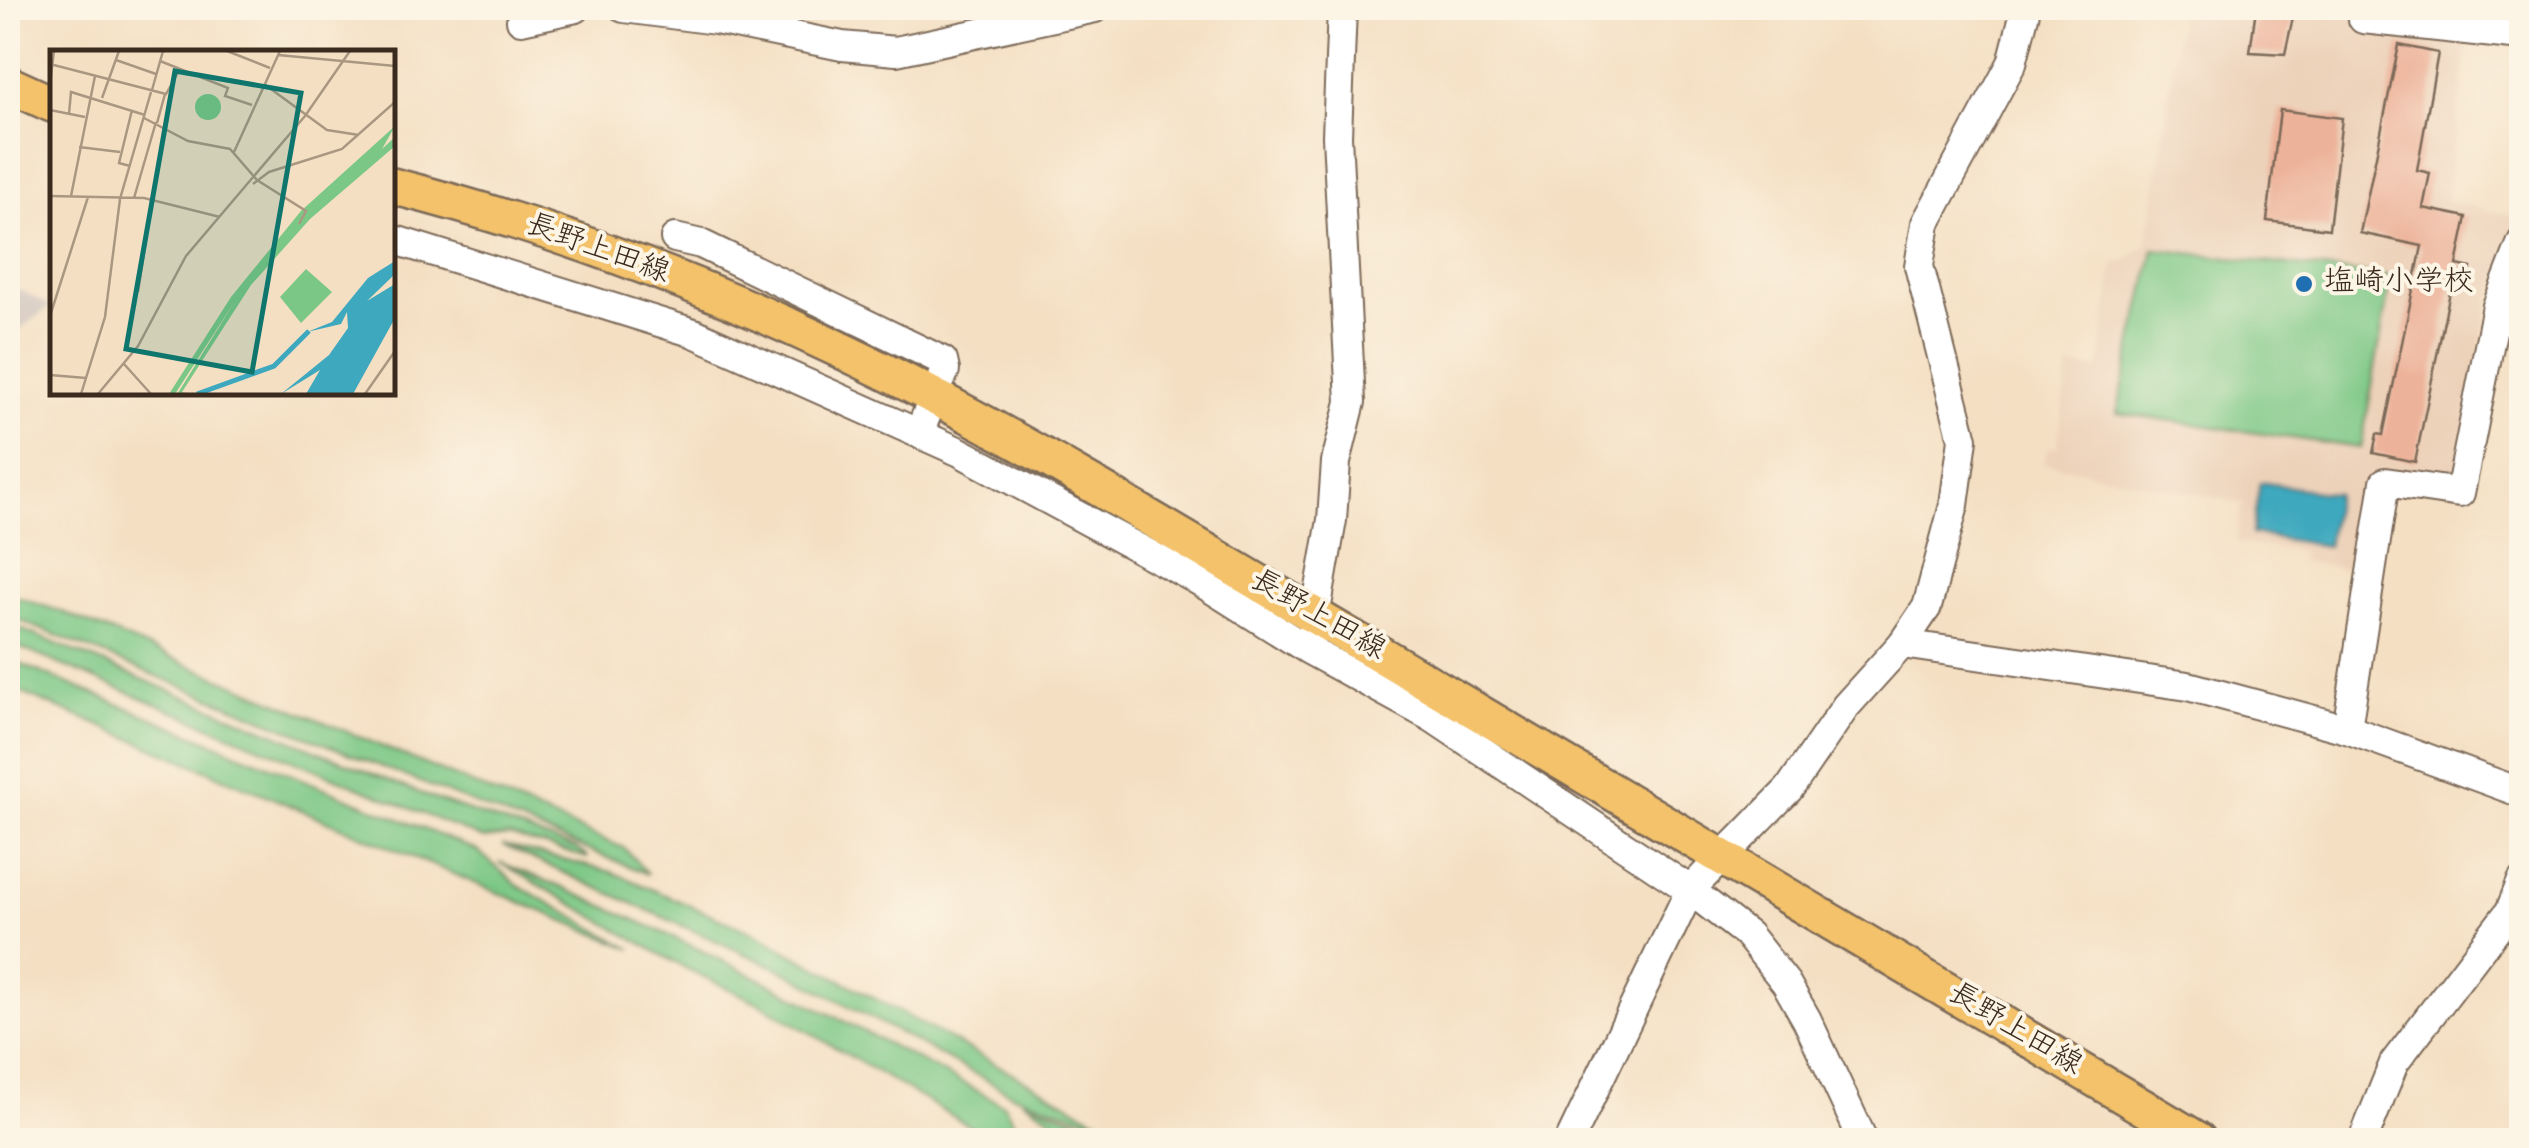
<svg xmlns="http://www.w3.org/2000/svg" width="2529" height="1148" font-family="Dekko,'Klee One',sans-serif">
<rect width="100%" height="100%" fill="#fcf5e5"/>
<filter id="ink" filterUnits="userSpaceOnUse"><feTurbulence type="fractalNoise" baseFrequency=".01" numOctaves="2"/><feDisplacementMap in="SourceGraphic" scale="20" xChannelSelector="R" yChannelSelector="G"/><feConvolveMatrix kernelMatrix="1 2 1 2 8 2 1 2 1" color-interpolation-filters="sRGB"/></filter>
<filter id="wash" filterUnits="userSpaceOnUse"><feTurbulence type="fractalNoise" baseFrequency=".0048" numOctaves="4" result="noise"/><feDisplacementMap in="SourceGraphic" scale="40" xChannelSelector="R" yChannelSelector="G"/><feGaussianBlur stdDeviation="2.25" result="paint"/><feColorMatrix in="noise" values="0 0 0 0 0 0 0 0 0 0 0 0 0 0 0 0 0 1.4 0 .05"/><feComposite in="paint" operator="in"/></filter>
<g filter="url(#wash)">
<rect width="100%" height="100%" fill="#f4dfc3"/>
<!-- built -->
<path fill="#edd2ba" d="M2181,8H2357L2468,39L2446,201L2522,218L2488,304L2456,486L2379,475L2364,571L2301,561V550L2236,543L2243,503L2044,463L2048,447L2057,448L2069,366L2099,369L2114,264L2130,259L2148,243Z"/>
<!-- industrial -->
<path fill="#cec1ba" d="M8,284L51,306L8,338Z"/>
<!-- green -->
<g fill="#7bc785" stroke="#5b7852" stroke-width="2.5">
<path d="M2154,249L2391,277L2361,448L2117,413Z"/>
<path d="M8,594L65,613L624,848L648,874L8,616Z"/>
<path d="M8,624L432,798L577,849L588,858L509,836L484,839L8,643Z"/>
<path d="M8,659L478,851L517,885L632,949L8,687Z"/>
<path d="M502,845L612,872L756,934L1106,1124L1014,1095L786,972Z"/>
<path d="M499,862C674,931 838,1017 1004,1105L1024,1140H993L761,1004L679,965Z"/>
<path d="M1022,1100L1136,1140H1087Z"/>
</g>
<!-- water -->
<path fill="#3ea8be" stroke="#3c696e" stroke-width="2.5" d="M2260,482L2336,494L2327,546L2252,534Z"/>
<g id="blocks">
<!-- building -->
<g fill="#edb29a">
<path d="M2256,8H2295L2285,54L2250,52Z"/>
<path d="M2399,45L2438,53L2417,170L2430,173L2423,208L2467,217L2457,265L2471,268L2466,290L2451,287L2415,462L2373,453L2377,434L2383,435L2422,246L2360,233Z"/>
<path d="M2280,110L2342,118L2329,229L2267,221Z"/>
</g>
</g>
</g>
<g filter="url(#ink)">
<use href="#blocks" fill-opacity="0" stroke="#7c6958" stroke-width="2.5"/>
<g fill="none" stroke-linecap="round" stroke-linejoin="round">
<!-- minor casing -->
<g stroke="#7c6958" stroke-width="32">
<g id="minor">
<path d="M624,8L716,20L842,46L896,51L1095,8"/>
<path d="M2365,8L2363,19L2522,36"/>
<path d="M521,20L576,8"/>
<path d="M675,238L701,244L943,361L945,370L919,433"/>
<path d="M392,239L694,333L960,452L1199,581L1307,649L1433,718L1690,890L1748,935L1786,983L1807,1020L1863,1140"/>
<path d="M1312,634L1332,520L1336,462L1351,402L1337,136L1342,8"/>
<path d="M1902,644L2188,686L2347,729L2522,793"/>
<path d="M2347,729L2385,482L2460,493L2497,306L2522,242"/>
<path d="M1570,1140L1690,890L1789,789L1846,706L1902,644L1927,607L1954,505L1963,439L1919,266L1926,223L2012,63L2026,8"/>
<path d="M2363,1140L2394,1063L2510,911L2522,881"/>
</g>
</g>
<!-- major casing -->
<g stroke="#7c6958" stroke-width="40">
<g id="major">
<path d="M8,84L52,104"/>
<path d="M392,186C578,233 759,306 929,394C1081,473 1226,565 1375,651C1651,812 1923,979 2198,1140"/>
</g>
</g>
<!-- minor -->
<use href="#minor" stroke="#fff" stroke-width="28"/>
<!-- major -->
<use href="#major" stroke="#f3c26a" stroke-width="35"/>
</g>
</g>
<!-- markers -->
<circle fill="#1f6fb2" stroke="#fcf5e5" stroke-width="4" cx="2304" cy="284" r="10"/>
<g text-anchor="middle" dominant-baseline="central" stroke-width="8" stroke-linejoin="round" paint-order="stroke">
<!-- street labels -->
<g font-size="30" fill="#3b2a1e" stroke="#fcf5e5">
<text transform="translate(597 251) rotate(20)">長野上田線</text>
<text transform="translate(1317 617) rotate(30)">長野上田線</text>
<text transform="translate(2014 1031) rotate(31)">長野上田線</text>
</g>
<!-- poi labels -->
<g font-size="30" fill="#3b2a1e" stroke="#fcf5e5" text-anchor="start">
<text x="2324" y="284">塩崎小学校</text>
</g>
</g>
<!-- overview -->
<g transform="translate(50 50)">
<rect width="345" height="345" fill="#f4dfc3"/>
<path d="M145 57a13 13 0 1 1 26 0a13 13 0 1 1-26 0ZM345,76L332,99L345,87V96L260,169L201,235L132,342H138L128,343L185,251L125,344H119L181,247L251,161ZM256,219L282,242L251,273L230,247Z" fill="#7bc785"/>
<path d="M345,211V224L317,251L345,234V268L303,344H256L270,320L231,344L279,305L298,278L297,262L291,274L257,282L282,272L318,228Z" fill="#3ea8be"/>
<path fill="none" stroke="#3ea8be" stroke-width="5" d="M147,344L224,316L259,281"/>
<path fill="none" stroke="#aa9781" stroke-width="2.5" d="M177,1L220,18M228,5L345,16M66,10L106,24M110,11L178,38L175,46L202,55M0,14L116,44L130,19M0,33L4,1M214,34L277,80L309,85M102,40L113,1M52,48L69,1M0,60L35,67M19,64L21,42L95,65M94,68L138,91L180,99L207,130L256,161L249,174M107,73L115,44M29,97L70,102M184,102L230,1M80,116L69,113L82,60M203,134L219,122L292,99L345,52M0,146L94,148L170,167M21,146L45,26M84,148L106,72M88,242L102,151M0,266L38,147M74,314L101,344M0,325L36,328M31,344L55,267L70,149L101,42M48,344L88,296L136,206L255,66L300,1M315,344L345,301"/>
<path fill="#0f766e" fill-opacity="0.15" stroke="#0f766e" stroke-width="5" d="M125,21L251,43L202,322L76,299Z"/>
<rect width="345" height="345" fill="none" stroke="#3b2a1e" stroke-width="5"/>
</g>
<!-- margin -->
<rect width="2529" height="1148" fill="none" stroke="#fcf5e5" stroke-width="40"/>
</svg>
